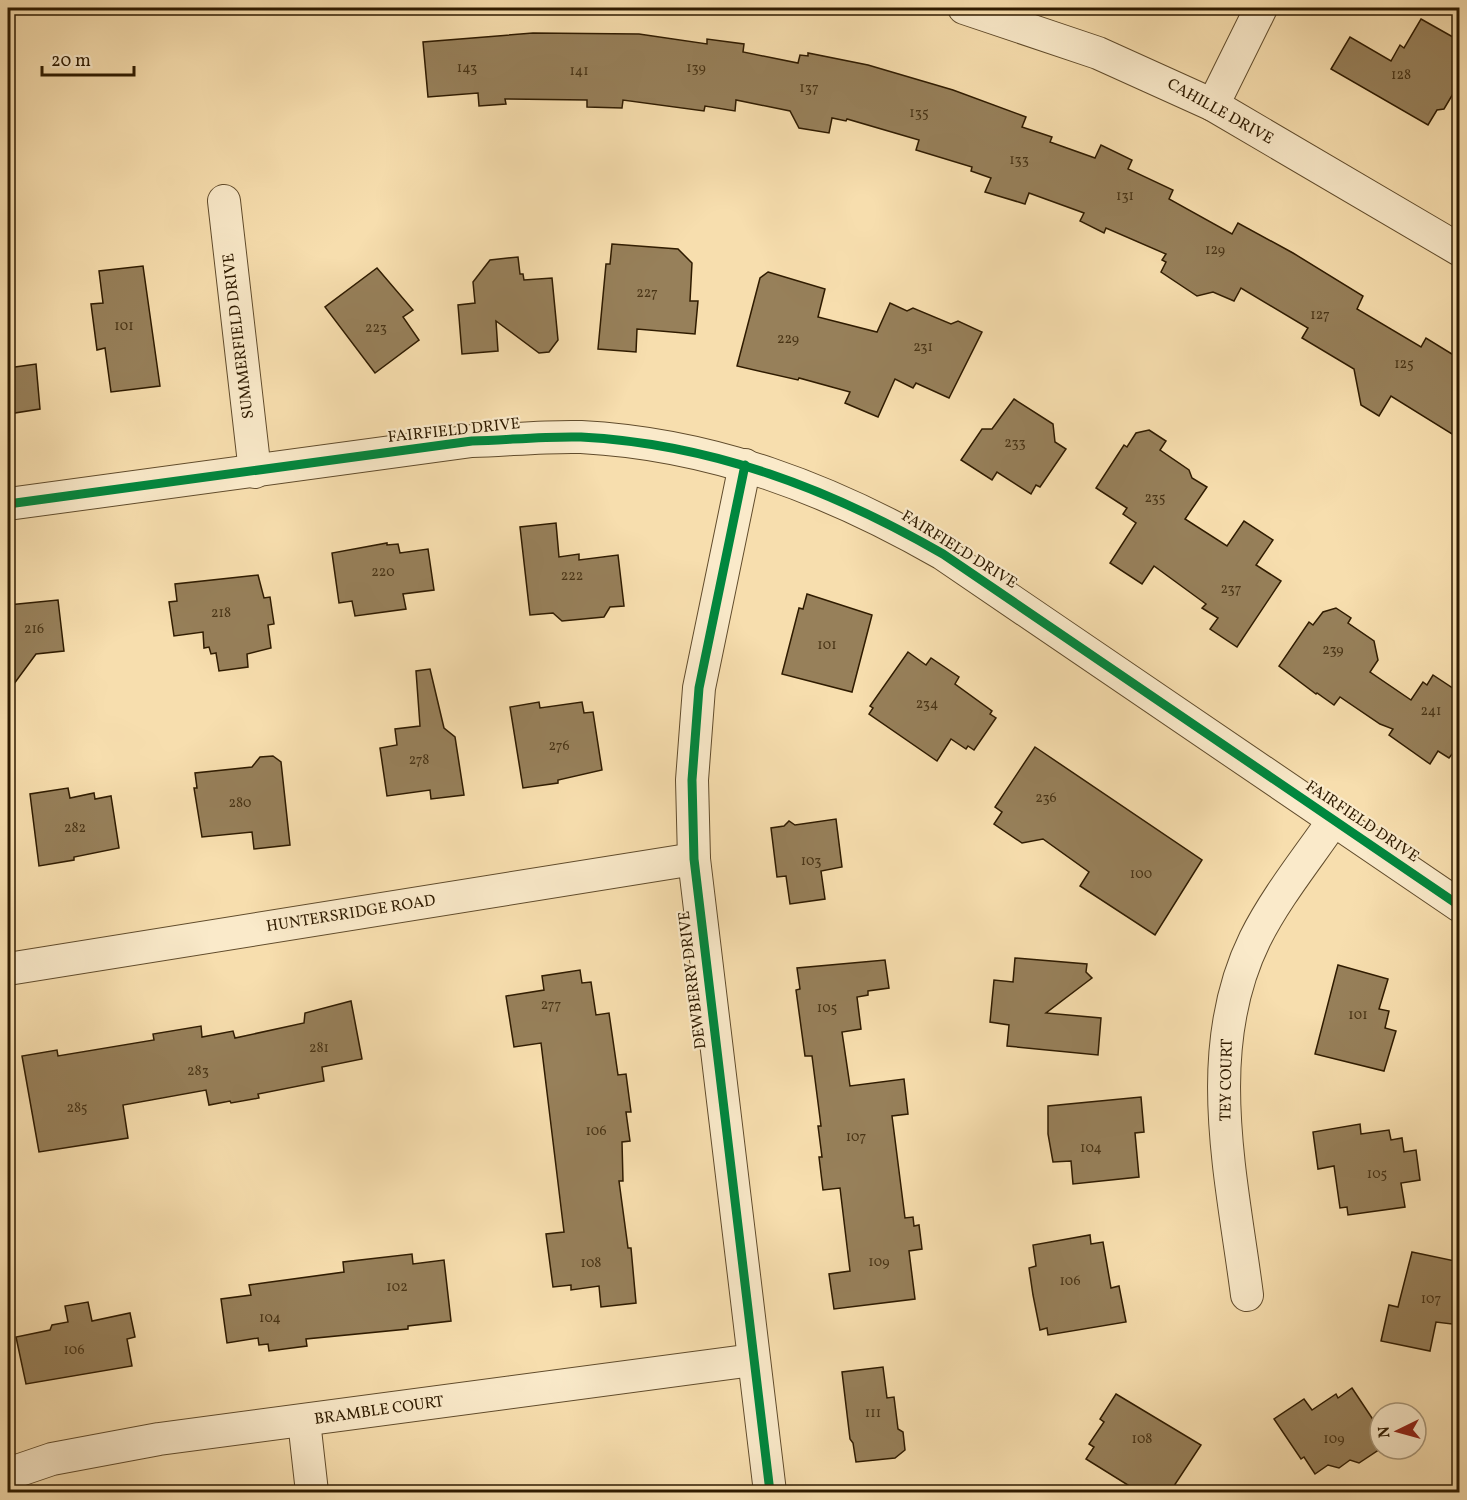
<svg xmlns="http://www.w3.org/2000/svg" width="1467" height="1500" font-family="Vollkorn,serif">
<rect width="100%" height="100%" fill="#f7deae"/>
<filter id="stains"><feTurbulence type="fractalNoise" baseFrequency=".00333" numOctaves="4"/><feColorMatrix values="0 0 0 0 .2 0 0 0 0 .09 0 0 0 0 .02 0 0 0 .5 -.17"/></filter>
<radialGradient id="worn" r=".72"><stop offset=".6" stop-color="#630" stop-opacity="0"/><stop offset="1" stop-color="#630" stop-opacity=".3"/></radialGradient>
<!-- building -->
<g fill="#97805a" stroke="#2f1b00" stroke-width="1.5">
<path d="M1421,19L1460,41V82L1444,109L1437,110L1428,125L1331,69L1350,37L1391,61L1400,45L1404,48Z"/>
<path d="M533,33L639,34L707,44V39L744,44L743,52L798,63L800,55L808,56V53L868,65L953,90L1026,117L1022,127L1052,137L1050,142L1095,158L1101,145L1132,160L1128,169L1173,190L1169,199L1232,234L1238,223L1293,253L1363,296L1357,309L1421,347L1426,338L1460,359V439L1391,396L1379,416L1361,405L1354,369L1302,338L1308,328L1241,288L1234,301L1213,292L1197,296L1161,272L1166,262L1162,260L1166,254L1106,228L1104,233L1080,221L1084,213L1029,193L1025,204L985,192L991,178L971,171L972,167L916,150L919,140L847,119L846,121L832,118L829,133L799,128L790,111L736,100L735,111L705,106L704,111L623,100L622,108L587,107V100L505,99L506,104L479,106L478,93L428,97L423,42Z"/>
<path d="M612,244L678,249L692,263L690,301H698L695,334L637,329L636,352L598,349L606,264H610Z"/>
<path d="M518,257L520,274H523L524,280L552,278L558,340L549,352L539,353L496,321L498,351L462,354L458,305L475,303L473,282L490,260Z"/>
<path d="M143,266L160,386L111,392L105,348L97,350L91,304L103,303L99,271Z"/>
<path d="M377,268L413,310L403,317L419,340L375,373L325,307Z"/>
<path d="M768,272L825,289L818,317L877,332L890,303L907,311L913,308L951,324L958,321L982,332L949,398L916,383L913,388L895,379L878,417L845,403L850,392L799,378L798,380L737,366L760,278Z"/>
<path d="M36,364L40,409L8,414V368Z"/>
<path d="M1014,399L1053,424L1055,442L1066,449L1040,487L1036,485L1031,494L997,472L992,480L961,460L982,429H992Z"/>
<path d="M1149,430L1166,441L1160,450L1189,470L1192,478L1207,487L1185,519L1227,546L1244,521L1273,540L1256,565L1281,581L1237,647L1210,629L1218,618L1202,608L1206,604L1154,566L1142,584L1110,563L1136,523L1123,514L1127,508L1096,488L1124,445L1127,447L1136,433Z"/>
<path d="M556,523L559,557L579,554V560L618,555L624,606L610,607L604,617L562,621L553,613L530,615L520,527Z"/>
<path d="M387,543V545L398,544L400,553L428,549L434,590L403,594L406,609L355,616L352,601L339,603L332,553Z"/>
<path d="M258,575L264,598L270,597L274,624L268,625L271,648L247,654L248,667L219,671L216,653L211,654L209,647L204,648L203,632L174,636L169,602L177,601L175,584Z"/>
<path d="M807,594L872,615L852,692L782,674L799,608L803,609Z"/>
<path d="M58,600L64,651L36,654L8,692V605Z"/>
<path d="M1336,608L1351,618L1348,623L1374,641L1378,660L1370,672L1411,700L1423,682L1427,685L1433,675L1460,693V744L1449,758L1438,751L1430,764L1389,735L1393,729L1380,724L1340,697L1334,705L1317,693L1316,694L1279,666L1309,622L1313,625L1323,612Z"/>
<path d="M908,652L926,665L931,658L959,677L955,684L992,711L990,714L996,718L974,750L968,746L966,749L951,739L937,761L869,714L873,708L870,706Z"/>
<path d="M430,669L444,728L455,737L464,795L431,799L430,790L387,796L380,748L397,745L395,729L420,726L416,671Z"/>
<path d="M539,702L540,708L582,702L584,713L593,712L602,770L558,780V783L523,788L510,707Z"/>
<path d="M1035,747L1202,860L1155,935L1080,886L1089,872L1043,839L1022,843L994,824L1002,812L995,807Z"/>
<path d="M273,756L281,762L290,845L254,849L252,832L202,837L194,788H197L195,773L252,767L260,757Z"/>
<path d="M68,788L70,798L94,793L95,799L111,796L119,848L74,857V860L39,866L30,794Z"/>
<path d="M836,819L842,867L821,871L825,899L790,904L786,876L777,877L771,828L784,826L789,821L795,825Z"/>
<path d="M1015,958L1087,964L1086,972L1092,978L1046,1013L1101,1018L1098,1055L1007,1046L1009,1025L990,1022L994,980L1013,982Z"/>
<path d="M885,960L889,988L868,991V995L857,997L861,1029L842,1032L850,1086L904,1079L908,1114L892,1116L905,1218L913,1217L914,1226L919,1225L922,1249L909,1251L915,1299L834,1309L829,1274L850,1271L840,1188L823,1190L819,1157H822L818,1126H821L812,1056H805L796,990L800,989L797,968Z"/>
<path d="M1338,965L1388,979L1379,1009L1389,1011L1385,1028L1396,1031L1384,1071L1315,1054Z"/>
<path d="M580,970L582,983L591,982L596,1015L609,1013L618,1075L626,1074L631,1112H626L630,1141L622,1142L623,1181H619L628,1248H631L636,1303L601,1307L599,1286L571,1290V1285L553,1287L546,1234L564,1232L541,1043L514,1047L506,996L544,990L542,976Z"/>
<path d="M351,1001L362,1059L322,1067L324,1081L258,1094L259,1098L231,1103L230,1101L209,1105L206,1090L123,1105L128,1138L39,1152L22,1056L57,1050L58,1056L154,1040L153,1034L201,1026L202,1037L233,1031L235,1038L304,1023L305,1013Z"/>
<path d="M1141,1097L1144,1132L1135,1133L1139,1177L1073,1184L1071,1161L1053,1162L1048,1134V1106Z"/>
<path d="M1360,1124L1361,1134L1389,1130L1391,1140L1402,1138L1404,1152L1416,1150L1420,1180L1401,1183L1405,1207L1348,1215L1347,1207L1340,1208L1334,1166L1318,1169L1313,1132Z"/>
<path d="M1090,1235L1091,1244L1103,1242L1111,1288L1119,1286L1126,1322L1048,1335L1047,1328L1040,1330L1033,1295L1029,1268L1036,1266L1033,1245Z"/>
<path d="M1412,1252L1460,1262V1325L1436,1322L1430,1351L1381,1341L1389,1305L1398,1307Z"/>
<path d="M412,1254L413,1264L444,1260L451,1321L408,1326V1329L306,1339L307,1346L269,1351L268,1344L259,1345L258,1338L227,1343L221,1299L251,1295L249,1285L344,1272L343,1262Z"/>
<path d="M88,1302L92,1321L130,1313L135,1337L127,1339L132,1366L26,1384L16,1337L50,1330L52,1325L68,1322L65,1306Z"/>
<path d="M883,1367L887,1398L894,1397L898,1429L903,1432L905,1450L895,1458L856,1462L853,1443L850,1439L842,1372Z"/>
<path d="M1352,1388L1380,1430V1449L1359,1463L1350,1460L1339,1468L1328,1465L1315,1474L1304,1457L1301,1459L1274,1419L1304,1399L1312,1410L1336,1394L1338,1398Z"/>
<path d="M1116,1394L1201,1445L1170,1492H1139L1086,1459L1094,1447L1089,1444L1104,1422L1100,1419Z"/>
</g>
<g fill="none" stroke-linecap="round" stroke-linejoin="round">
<!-- minor casing -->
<g stroke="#614c2c" stroke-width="34">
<g id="minor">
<path d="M964,8L1098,53L1213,105L1460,250"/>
<path d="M1213,105L1261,8"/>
<path d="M224,201L255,472"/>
<path d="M745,465L699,688L692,780L694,859L770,1492"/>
<path d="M8,504L472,441C508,440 545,436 581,437C713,444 830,489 943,554L1460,906"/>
<path d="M8,969L694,859"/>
<path d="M1247,1295C1232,1178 1200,1051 1255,939C1276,897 1307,859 1333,821"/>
<path d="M304,1421L312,1492"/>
<path d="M8,1474L52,1459L159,1439L753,1360"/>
</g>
</g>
<!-- minor -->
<use href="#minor" stroke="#faeaca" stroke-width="32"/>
<!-- cycleway casing -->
<g stroke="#faeaca" stroke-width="13">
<g id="cycleway">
<path d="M745,465L699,688L692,780L694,859L770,1492"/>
<path d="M8,504L472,441C508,440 545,436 581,437C713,444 830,489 943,554L1460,906"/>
</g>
</g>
<!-- cycleway -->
<use href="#cycleway" stroke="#00873e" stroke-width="9"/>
</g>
<g text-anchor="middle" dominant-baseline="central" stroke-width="4.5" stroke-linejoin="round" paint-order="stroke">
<!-- number labels -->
<g font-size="14" fill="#493416">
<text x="467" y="68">143</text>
<text x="696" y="68">139</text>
<text x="579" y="71">141</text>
<text x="1401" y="75">128</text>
<text x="809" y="88">137</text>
<text x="919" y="113">135</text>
<text x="1019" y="160">133</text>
<text x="1125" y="196">131</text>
<text x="1215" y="250">129</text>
<text x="647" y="293">227</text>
<text x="1320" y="315">127</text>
<text x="124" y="326">101</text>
<text x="376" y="328">223</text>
<text x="788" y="339">229</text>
<text x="923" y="347">231</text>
<text x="1404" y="364">125</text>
<text x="1015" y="443">233</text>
<text x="1155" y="498">235</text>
<text x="383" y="572">220</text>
<text x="572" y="576">222</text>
<text x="1231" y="589">237</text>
<text x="221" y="613">218</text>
<text x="34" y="629">216</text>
<text x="827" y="645">101</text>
<text x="1333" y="650">239</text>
<text x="927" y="704">234</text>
<text x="1431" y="711">241</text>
<text x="559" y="746">276</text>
<text x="419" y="760">278</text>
<text x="1046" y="798">236</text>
<text x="240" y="803">280</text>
<text x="75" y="828">282</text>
<text x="811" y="861">103</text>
<text x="1141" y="874">100</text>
<text x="551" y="1005">277</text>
<text x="827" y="1008">105</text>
<text x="1358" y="1015">101</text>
<text x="319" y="1048">281</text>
<text x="198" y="1071">283</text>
<text x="77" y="1108">285</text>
<text x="596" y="1131">106</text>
<text x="856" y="1137">107</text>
<text x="1091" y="1148">104</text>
<text x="1377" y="1174">105</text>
<text x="879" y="1262">109</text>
<text x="591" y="1263">108</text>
<text x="1070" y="1281">106</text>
<text x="397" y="1287">102</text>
<text x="1431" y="1299">107</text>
<text x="270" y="1318">104</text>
<text x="74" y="1350">106</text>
<text x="873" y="1413">111</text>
<text x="1142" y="1439">108</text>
<text x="1334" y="1439">109</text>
</g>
<!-- street labels -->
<g font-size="16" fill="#2f1b00" stroke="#faeaca">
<text transform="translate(1220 112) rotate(29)">CAHILLE DRIVE</text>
<text transform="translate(239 336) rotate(-97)">SUMMERFIELD DRIVE</text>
<text transform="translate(454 431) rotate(-6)">FAIRFIELD DRIVE</text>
<text transform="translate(959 550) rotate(32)">FAIRFIELD DRIVE</text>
<text transform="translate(1362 822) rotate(34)">FAIRFIELD DRIVE</text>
<text transform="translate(351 914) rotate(-9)">HUNTERSRIDGE ROAD</text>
<text transform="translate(693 980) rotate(-97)">DEWBERRY DRIVE</text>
<text transform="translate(1227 1080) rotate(-89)">TEY COURT</text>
<text transform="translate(379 1411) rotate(-8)">BRAMBLE COURT</text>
</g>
</g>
<!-- margin -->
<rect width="1467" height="1500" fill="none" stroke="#f7deae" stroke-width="30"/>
<rect x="9" y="9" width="1449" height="1482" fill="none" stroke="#2f1b00" stroke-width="3"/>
<rect x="15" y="15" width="1437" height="1470" fill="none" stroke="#2f1b00" stroke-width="1.5"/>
<!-- north arrow -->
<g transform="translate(1398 1431) rotate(265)"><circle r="28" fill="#faeaca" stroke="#a99779" stroke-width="1.5"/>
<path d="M0-4.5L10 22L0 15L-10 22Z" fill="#8f2418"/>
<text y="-9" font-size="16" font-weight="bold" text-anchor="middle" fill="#2f1b00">N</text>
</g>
<!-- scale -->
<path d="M42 66v9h92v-9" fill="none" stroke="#2f1b00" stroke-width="3"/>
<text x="51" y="66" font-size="18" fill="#2f1b00" stroke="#faeaca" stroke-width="4.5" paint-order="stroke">20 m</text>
<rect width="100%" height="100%" filter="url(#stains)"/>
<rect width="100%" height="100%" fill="url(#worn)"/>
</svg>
